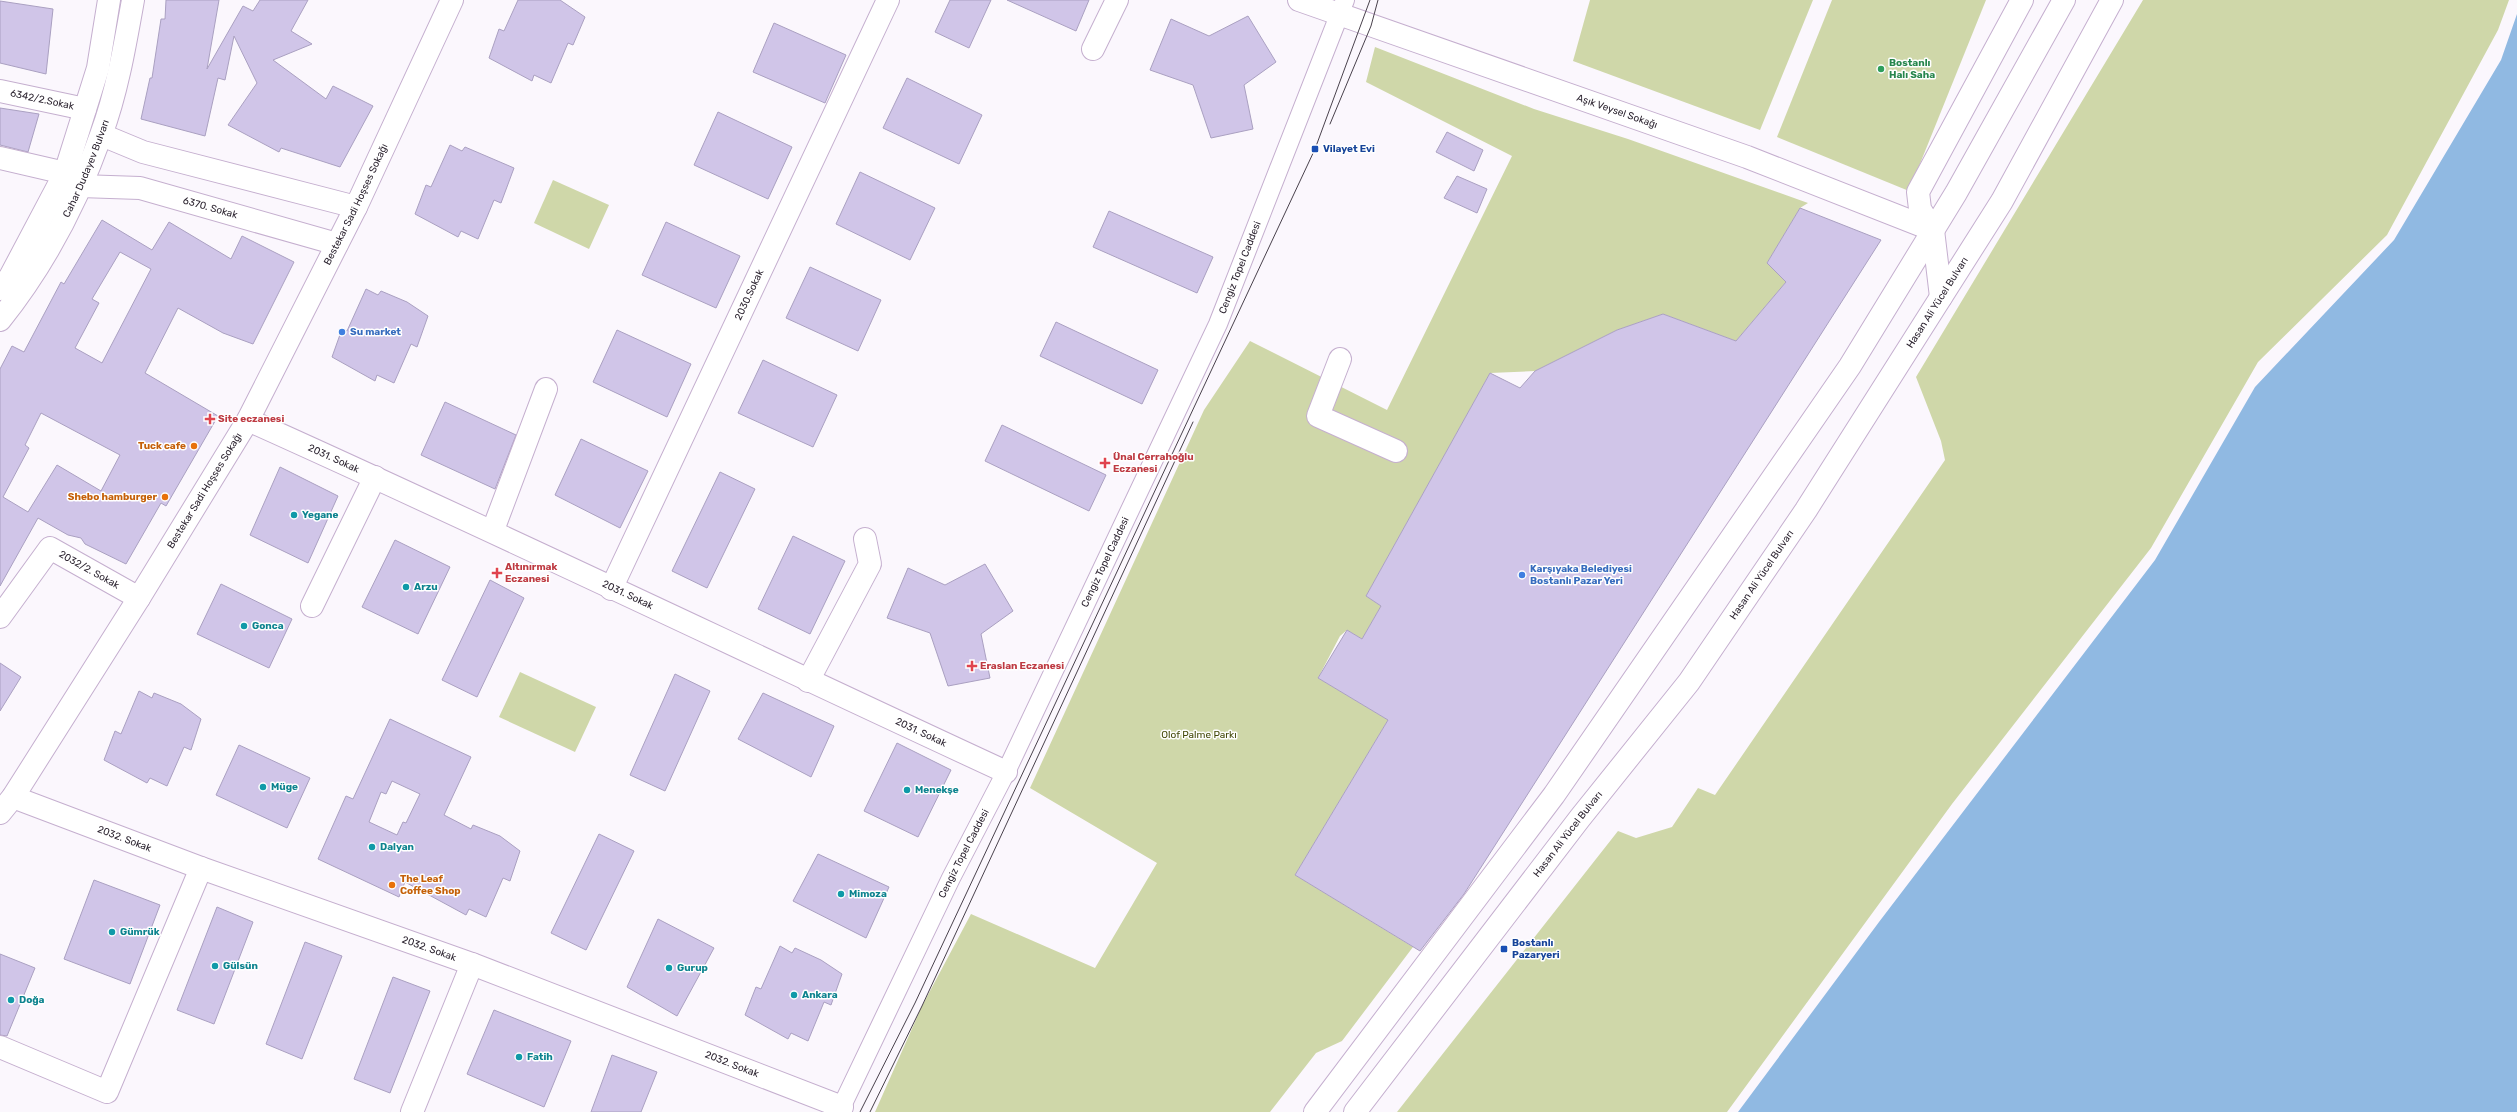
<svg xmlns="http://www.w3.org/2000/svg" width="2517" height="1112" font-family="Rubik,sans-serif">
<rect width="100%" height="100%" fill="#fbf7fd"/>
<!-- green -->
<g fill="#cfd7a9">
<path d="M1590,0H1813L1760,130L1573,61Z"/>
<path d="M1832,0H1986L1909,191L1777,137Z"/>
<path d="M2143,0H2509L2498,30L2387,235L2258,362L2151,548L1952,804L1727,1112H1397L1618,831L1636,838L1672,827L1698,788L1715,795L1945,460L1941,441L1916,377Z"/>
<path d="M1375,47L1534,109L1628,139L1808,203L1800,208L1767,263L1786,282L1736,341L1663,314L1617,330L1535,371L1490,373L1366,596L1381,606L1362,639L1347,630L1340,636L1318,678L1388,720L1295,875L1413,947L1342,1041L1316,1053L1270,1112H875L922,1006L971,914L1095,968L1157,863L1030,788L1204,410L1250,341L1387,410L1512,156L1366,82Z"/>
<path d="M553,180L609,205L589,249L534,223Z"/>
<path d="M520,672L596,707L575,752L499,717Z"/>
</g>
<!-- water -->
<path fill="#90b9e2" d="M2517,14V1112H1738L1879,922L2155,560L2255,387L2394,240L2501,60Z"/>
<!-- building -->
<g fill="#d0c5e8" stroke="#aaa0c1" fill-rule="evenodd">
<path d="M166,0H219L207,69L243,6L253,11L260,0H308L291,31L312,44L273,60L326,99L333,86L373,106L340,167L281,148L279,152L228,125L257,83L234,36L225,80L218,78L205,136L141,119L150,78H152L161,19H165Z"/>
<path d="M518,0H560L585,17L573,45L568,43L551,83L534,75L532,81L489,58L499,29L504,31Z"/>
<path d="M950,0H991L969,48L935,32Z"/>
<path d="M1007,0H1089L1076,31Z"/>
<path d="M0,1L53,9L46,74L0,63Z"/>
<path d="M1248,16L1276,62L1244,85L1253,129L1211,138L1193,85L1150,70L1171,19L1209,36Z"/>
<path d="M774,23L846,55L825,103L753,72Z"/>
<path d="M907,78L982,115L959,164L883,128Z"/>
<path d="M0,108L39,114L28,152L0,145Z"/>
<path d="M718,112L792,147L768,199L694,165Z"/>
<path d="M1447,132L1483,150L1474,171L1436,152Z"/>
<path d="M450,145L462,151L465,147L514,168L501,203L494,200L478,239L461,231L458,237L415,214L426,185L431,187Z"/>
<path d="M860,172L935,208L910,260L836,224Z"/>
<path d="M1457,176L1487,189L1477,213L1444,198Z"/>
<path d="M1800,208L1881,240L1464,894L1420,951L1295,875L1388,720L1318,678L1347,630L1362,639L1381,606L1366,596L1490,373L1520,388L1535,371L1617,330L1663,314L1736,341L1786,282L1767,263Z"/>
<path d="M1109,211L1213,257L1197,293L1093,247Z"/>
<path d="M102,220L152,250L169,222L231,259L242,236L294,262L253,344L223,333L178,308L145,373L218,416L166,506L161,503L126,564L85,544L81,538L68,535L38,518L0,586V369L12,346L24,352L61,282L64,284ZM120,252L151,269L102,363L75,348L99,303L92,299ZM41,413L120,455L101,491L57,465L28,512L3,497L29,448L25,445Z"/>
<path d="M666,222L740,256L716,308L642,275Z"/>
<path d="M810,267L881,300L858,351L786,318Z"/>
<path d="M366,289L378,295L381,291L407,302L428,316L417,347L411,344L394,383L377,375L375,381L332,357L342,329L347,331Z"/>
<path d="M1056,322L1158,370L1142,404L1040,356Z"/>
<path d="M617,330L691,364L667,417L593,382Z"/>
<path d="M763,360L837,395L813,447L738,413Z"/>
<path d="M445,402L516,435L495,489L421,455Z"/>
<path d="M1002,425L1106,475L1089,511L985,461Z"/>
<path d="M581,439L648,471L620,528L555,495Z"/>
<path d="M280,467L338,496L308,563L250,535Z"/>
<path d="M720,472L755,489L707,588L672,571Z"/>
<path d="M793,536L845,561L810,634L758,609Z"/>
<path d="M395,540L450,567L418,634L362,607Z"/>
<path d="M985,564L1013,611L981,634L990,678L948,686L930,633L887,618L908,568L945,585Z"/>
<path d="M490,580L524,598L477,697L442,680Z"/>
<path d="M221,584L292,619L269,668L197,634Z"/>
<path d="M0,663L21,677L0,711Z"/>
<path d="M675,674L710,691L665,791L630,775Z"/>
<path d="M139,691L152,698L154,693L181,704L201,719L191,750L184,747L167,786L150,778L147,783L104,760L115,731L121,734Z"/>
<path d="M763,693L834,726L811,777L738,739Z"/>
<path d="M390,719L471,757L444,815L471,829L473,825L500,836L520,851L510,881L503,878L486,917L469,909L466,915L405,882L399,897L318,859L346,796L353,799ZM392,781L420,794L406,823L403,822L397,835L369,822L381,792L386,794Z"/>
<path d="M897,743L951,770L918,837L864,811Z"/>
<path d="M239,745L310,778L287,828L216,795Z"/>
<path d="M599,834L634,851L586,950L551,933Z"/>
<path d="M818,854L889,887L866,938L793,901Z"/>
<path d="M94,880L160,905L130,984L64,959Z"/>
<path d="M217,907L253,922L214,1024L177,1010Z"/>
<path d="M658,919L714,948L677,1016L627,987Z"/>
<path d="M305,942L342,956L302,1059L266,1044Z"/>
<path d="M780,946L792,953L795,948L821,960L842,974L831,1005L824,1002L808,1041L791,1033L788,1039L745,1015L756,987L761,989Z"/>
<path d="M0,954L35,968L7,1036L0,1035Z"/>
<path d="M393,977L430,991L390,1093L354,1079Z"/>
<path d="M494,1010L571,1041L544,1107L467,1074Z"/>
<path d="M612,1055L657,1072L641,1112H591Z"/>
</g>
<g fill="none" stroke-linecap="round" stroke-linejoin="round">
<!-- pedestrian casing -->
<g stroke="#c5afcf" stroke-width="20">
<g id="pedestrian">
<path id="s1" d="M839,1112L951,878L1006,772L1218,324L1345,0"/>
</g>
</g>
<!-- minor casing -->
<g stroke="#c5afcf" stroke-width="24">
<g id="minor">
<path id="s2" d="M1299,0L1747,157L1933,230"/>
<path d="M1093,49L1117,0"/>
<path id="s3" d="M0,91L85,109"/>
<path d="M102,135L143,152L356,207"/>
<path d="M0,158L65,173"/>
<path id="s4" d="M80,186L140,188L337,244"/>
<path d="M1941,297L1933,230L1920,209L1918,192L2022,0"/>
<path d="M1340,359L1318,416L1396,451"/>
<path id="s5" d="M248,420C502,534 753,655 1006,772"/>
<path d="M493,530L546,389"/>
<path id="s6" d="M611,589L888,0"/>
<path d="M312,606L375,477"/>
<path id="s7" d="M0,617L50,548L139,598"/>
<path d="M808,681L870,564L865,539"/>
<path id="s8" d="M13,797L201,868L472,964L842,1107"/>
<path id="s9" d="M0,813L13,797L139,598L248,420L356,207L452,0"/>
<path d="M0,1047L107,1092L201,868"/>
<path d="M412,1112L472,964"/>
</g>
</g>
<!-- secondary casing -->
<g stroke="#c5afcf" stroke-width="24">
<g id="secondary">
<path d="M0,289L10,277L65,173L98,68L109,0"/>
<path id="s10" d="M0,320C44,265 77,202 101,135C117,92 125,45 133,0"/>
</g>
</g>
<!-- primary casing -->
<g stroke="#c5afcf" stroke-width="24">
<g id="primary">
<path d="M1315,1112L1554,795L1850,366L1956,193L2064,0"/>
<path id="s11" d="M1355,1112L1580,818L1689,682L1806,510L2002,201L2112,0"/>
</g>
</g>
<!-- pedestrian -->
<use href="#pedestrian" stroke="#fff" stroke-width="18"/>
<!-- minor -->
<use href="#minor" stroke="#fff" stroke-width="22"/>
<!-- secondary -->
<use href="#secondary" stroke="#fff" stroke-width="22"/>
<!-- primary -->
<use href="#primary" stroke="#fff" stroke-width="22"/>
<!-- tram -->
<g stroke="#49414c" stroke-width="1">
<path d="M1330,124L1371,26L1378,0"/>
<path d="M860,1112L915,1003L1315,149L1370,0"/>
<path d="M870,1112L922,1006L1193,422"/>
</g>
</g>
<!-- markers -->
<circle fill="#2e9e5b" stroke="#fff" stroke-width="1.5" cx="1881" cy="69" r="4"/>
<g fill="#1a4fb4" stroke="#fff" stroke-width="1.5">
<rect x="1311" y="145" width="8" height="8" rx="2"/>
<rect x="1500" y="945" width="8" height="8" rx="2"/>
</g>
<g fill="#3f7fe0" stroke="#fff" stroke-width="1.5">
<circle cx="342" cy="332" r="4"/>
<circle cx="1522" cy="575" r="4"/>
</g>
<g fill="#e0444e" stroke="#fff" stroke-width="1.5">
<path d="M208 413h4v4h4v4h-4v4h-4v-4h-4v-4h4z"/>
<path d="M1103 457h4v4h4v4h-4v4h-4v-4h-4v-4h4z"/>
<path d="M495 567h4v4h4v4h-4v4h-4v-4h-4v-4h4z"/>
<path d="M970 660h4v4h4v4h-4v4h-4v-4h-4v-4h4z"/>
</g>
<g fill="#e8710a" stroke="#fff" stroke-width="1.5">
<circle cx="194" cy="446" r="4"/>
<circle cx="165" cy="497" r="4"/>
<circle cx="392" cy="885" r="4"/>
</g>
<g fill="#0f9aa8" stroke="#fff" stroke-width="1.5">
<circle cx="294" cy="515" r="4"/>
<circle cx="406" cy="587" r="4"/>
<circle cx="244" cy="626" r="4"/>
<circle cx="263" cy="787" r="4"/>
<circle cx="907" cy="790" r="4"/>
<circle cx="372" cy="847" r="4"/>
<circle cx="841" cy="894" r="4"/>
<circle cx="112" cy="932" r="4"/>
<circle cx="215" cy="966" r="4"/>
<circle cx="669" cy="968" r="4"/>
<circle cx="794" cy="995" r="4"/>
<circle cx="11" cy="1000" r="4"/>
<circle cx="519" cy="1057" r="4"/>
</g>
<g text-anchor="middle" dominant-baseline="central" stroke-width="3" stroke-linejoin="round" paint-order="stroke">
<!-- leisure labels -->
<g font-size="10" font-weight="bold" fill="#27864d" stroke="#fff" text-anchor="start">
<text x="1889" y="63">Bostanlı<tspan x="1889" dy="12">Halı Saha</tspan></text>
</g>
<!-- street labels -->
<g font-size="10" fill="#2d2531" stroke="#fff">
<text stroke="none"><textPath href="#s3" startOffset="43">6342/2.Sokak</textPath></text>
<text stroke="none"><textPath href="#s2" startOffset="337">Aşık Veysel Sokağı</textPath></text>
<text stroke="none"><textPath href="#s10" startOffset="175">Cahar Dudayev Bulvarı</textPath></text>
<text stroke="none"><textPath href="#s9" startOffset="706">Bestekar Sadi Hoşses Sokağı</textPath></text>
<text stroke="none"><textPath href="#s4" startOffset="133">6370. Sokak</textPath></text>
<text stroke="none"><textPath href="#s1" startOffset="935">Cengiz Topel Caddesi</textPath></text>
<text stroke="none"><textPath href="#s6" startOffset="325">2030.Sokak</textPath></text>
<text stroke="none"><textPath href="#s11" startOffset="998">Hasan Ali Yücel Bulvarı</textPath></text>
<text stroke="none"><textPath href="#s5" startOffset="94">2031. Sokak</textPath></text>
<text stroke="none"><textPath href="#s9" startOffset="382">Bestekar Sadi Hoşses Sokağı</textPath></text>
<text stroke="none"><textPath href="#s1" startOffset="611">Cengiz Topel Caddesi</textPath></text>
<text stroke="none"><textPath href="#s7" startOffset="130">2032/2. Sokak</textPath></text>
<text stroke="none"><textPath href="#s11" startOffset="674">Hasan Ali Yücel Bulvarı</textPath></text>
<text stroke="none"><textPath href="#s5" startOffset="418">2031. Sokak</textPath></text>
<text stroke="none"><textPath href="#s5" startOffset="742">2031. Sokak</textPath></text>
<text stroke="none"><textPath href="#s11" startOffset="350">Hasan Ali Yücel Bulvarı</textPath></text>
<text stroke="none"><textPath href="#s8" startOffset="119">2032. Sokak</textPath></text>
<text stroke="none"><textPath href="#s1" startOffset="287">Cengiz Topel Caddesi</textPath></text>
<text stroke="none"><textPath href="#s8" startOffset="443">2032. Sokak</textPath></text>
<text stroke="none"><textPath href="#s8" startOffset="767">2032. Sokak</textPath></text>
</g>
<!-- transit labels -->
<g font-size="10" font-weight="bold" fill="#164399" stroke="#fff" text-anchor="start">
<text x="1323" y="149">Vilayet Evi</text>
<text x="1512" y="943">Bostanlı<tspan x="1512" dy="12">Pazaryeri</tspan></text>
</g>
<!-- shop labels -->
<g font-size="10" font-weight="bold" fill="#366cbe" stroke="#fff" text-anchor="start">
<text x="350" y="332">Su market</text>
<text x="1530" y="569">Karşıyaka Belediyesi<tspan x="1530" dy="12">Bostanlı Pazar Yeri</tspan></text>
</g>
<!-- health labels -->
<g font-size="10" font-weight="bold" fill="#be3a42" stroke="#fff" text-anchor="start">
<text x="218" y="419">Site eczanesi</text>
<text x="1113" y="457">Ünal Cerrahoğlu<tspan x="1113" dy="12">Eczanesi</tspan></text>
<text x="505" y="567">Altınırmak<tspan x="505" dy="12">Eczanesi</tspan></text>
<text x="980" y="666">Eraslan Eczanesi</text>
</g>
<!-- food labels -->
<g font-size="10" font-weight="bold" fill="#c56008" stroke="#fff" text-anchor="end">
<text x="186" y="446">Tuck cafe</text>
<text x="157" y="497">Shebo hamburger</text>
<text x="400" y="879" text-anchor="start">The Leaf<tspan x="400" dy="12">Coffee Shop</tspan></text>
</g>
<!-- culture labels -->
<g font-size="10" font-weight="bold" fill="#0d838f" stroke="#fff" text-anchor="start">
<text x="302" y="515">Yegane</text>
<text x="414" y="587">Arzu</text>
<text x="252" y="626">Gonca</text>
<text x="271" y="787">Müge</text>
<text x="915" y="790">Menekşe</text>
<text x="380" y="847">Dalyan</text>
<text x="849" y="894">Mimoza</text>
<text x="120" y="932">Gümrük</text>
<text x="223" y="966">Gülsün</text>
<text x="677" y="968">Gurup</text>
<text x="802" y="995">Ankara</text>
<text x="19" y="1000">Doğa</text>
<text x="527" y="1057">Fatih</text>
</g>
<!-- park labels -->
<g font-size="10" fill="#434908" stroke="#fff">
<text x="1199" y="735">Olof Palme Parkı</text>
</g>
</g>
</svg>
